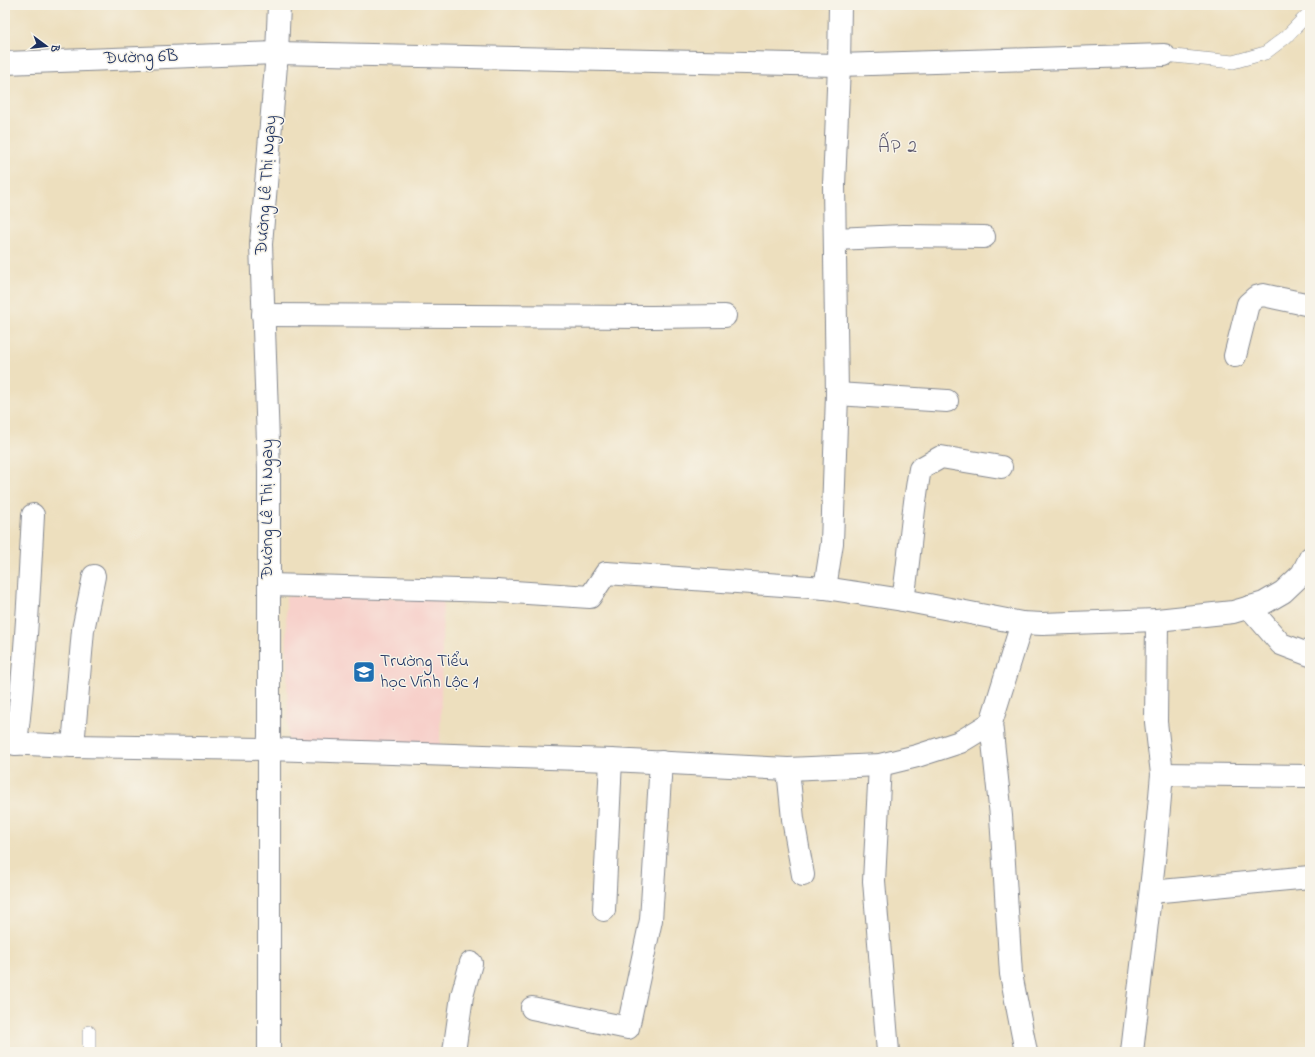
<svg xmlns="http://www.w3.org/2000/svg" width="1315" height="1057" font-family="'Indie Flower',sans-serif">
<rect width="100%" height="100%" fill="#f7f3e8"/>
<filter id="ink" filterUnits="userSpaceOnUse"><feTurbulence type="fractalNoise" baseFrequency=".025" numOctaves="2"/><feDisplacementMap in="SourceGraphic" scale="8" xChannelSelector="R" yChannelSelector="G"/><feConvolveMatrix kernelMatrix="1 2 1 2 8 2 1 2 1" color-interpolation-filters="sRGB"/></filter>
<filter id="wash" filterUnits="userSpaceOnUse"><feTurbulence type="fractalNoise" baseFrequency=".012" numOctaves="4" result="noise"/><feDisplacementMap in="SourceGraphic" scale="16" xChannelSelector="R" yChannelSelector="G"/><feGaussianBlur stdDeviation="0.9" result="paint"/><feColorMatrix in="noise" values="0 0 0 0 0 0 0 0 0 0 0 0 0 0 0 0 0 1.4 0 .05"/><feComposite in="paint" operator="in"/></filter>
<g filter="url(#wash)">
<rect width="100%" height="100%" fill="#eddfbe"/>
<!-- built -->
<path fill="#f7d0ca" d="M286,596L443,599L440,746L288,745Z"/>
</g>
<g filter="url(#ink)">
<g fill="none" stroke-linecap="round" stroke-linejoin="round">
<!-- service casing -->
<g stroke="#84878e" stroke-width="14">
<g id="service">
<path d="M1164,55L1233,62L1265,53L1286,37L1310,12"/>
<path d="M89,1052V1032"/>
</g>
</g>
<!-- minor casing -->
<g stroke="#84878e" stroke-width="24">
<g id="minor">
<path d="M5,63L277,53L839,65L1164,55"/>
<path d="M835,239L903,236L984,237"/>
<path d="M263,315L652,317L725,316"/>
<path d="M1235,356L1248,304L1256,297L1263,295L1310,305"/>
<path d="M837,394L947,401"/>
<path d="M269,585L497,591L590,597L606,573L825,588L903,600C910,556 912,512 920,469L941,457L1001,467"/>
<path d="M825,588L832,543L837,394L834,185L839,65L840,5"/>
<path d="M903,600L1022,623L1042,624L1157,620L1233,612L1264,603L1283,592L1302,574L1310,558"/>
<path d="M1249,607L1281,644L1310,655"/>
<path d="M991,723L1001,816L1011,974L1026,1052"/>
<path d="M5,743L73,746L269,749V470L261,244L277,53L279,5"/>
<path d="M16,744C25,668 29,591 33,515"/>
<path d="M73,746L83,630L94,576"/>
<path d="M880,765L874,881L888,1052"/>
<path d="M788,769L793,819L803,875"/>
<path d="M1162,774L1310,776"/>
<path d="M1151,892L1310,877"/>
<path d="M604,910L611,760"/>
<path d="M532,1008L628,1028L651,920L661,762"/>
<path d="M269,1052V749L611,760L788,769L880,765L917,756L960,742L991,723L1022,623"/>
<path d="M454,1052L462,996L471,963"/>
<path d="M1132,1052L1155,853L1162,774L1156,722L1157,620"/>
</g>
</g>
<!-- service -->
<use href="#service" stroke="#fff" stroke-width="13"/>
<!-- minor -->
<use href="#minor" stroke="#fff" stroke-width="22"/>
</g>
</g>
<!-- icons -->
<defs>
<g id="school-square" transform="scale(1.15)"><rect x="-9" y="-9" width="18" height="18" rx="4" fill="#1f6fb2" stroke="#f7f3e8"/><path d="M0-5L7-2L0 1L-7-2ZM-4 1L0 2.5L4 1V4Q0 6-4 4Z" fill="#fff"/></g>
</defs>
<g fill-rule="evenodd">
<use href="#school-square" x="364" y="672"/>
</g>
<g text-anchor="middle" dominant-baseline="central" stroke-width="3" stroke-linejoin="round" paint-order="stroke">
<!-- street labels -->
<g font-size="18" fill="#1b2f5e" stroke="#f7f3e8">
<text transform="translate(141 58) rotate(-2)">Đường 6B</text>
<text transform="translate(267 185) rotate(-86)">Đường Lê Thị Ngay</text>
<text transform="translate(268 509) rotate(-90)">Đường Lê Thị Ngay</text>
</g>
<!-- poi labels -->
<g font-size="18" fill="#1b2f5e" stroke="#f7f3e8" text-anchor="start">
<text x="380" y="662">Trường Tiểu<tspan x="380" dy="21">học Vĩnh Lộc 1</tspan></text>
</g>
<!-- neighbourhood labels -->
<g font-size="19" letter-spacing="1" fill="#5d5a6f" stroke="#f7f3e8">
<text x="898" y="147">ẤP 2</text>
</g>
</g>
<!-- margin -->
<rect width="1315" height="1057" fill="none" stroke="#f7f3e8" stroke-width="20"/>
<!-- north arrow -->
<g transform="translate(46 46) rotate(105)" stroke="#f7f3e8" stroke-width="3" paint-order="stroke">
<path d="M0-3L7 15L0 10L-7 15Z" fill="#1b2f5e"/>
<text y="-6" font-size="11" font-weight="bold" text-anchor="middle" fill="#1b2f5e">B</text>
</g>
</svg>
